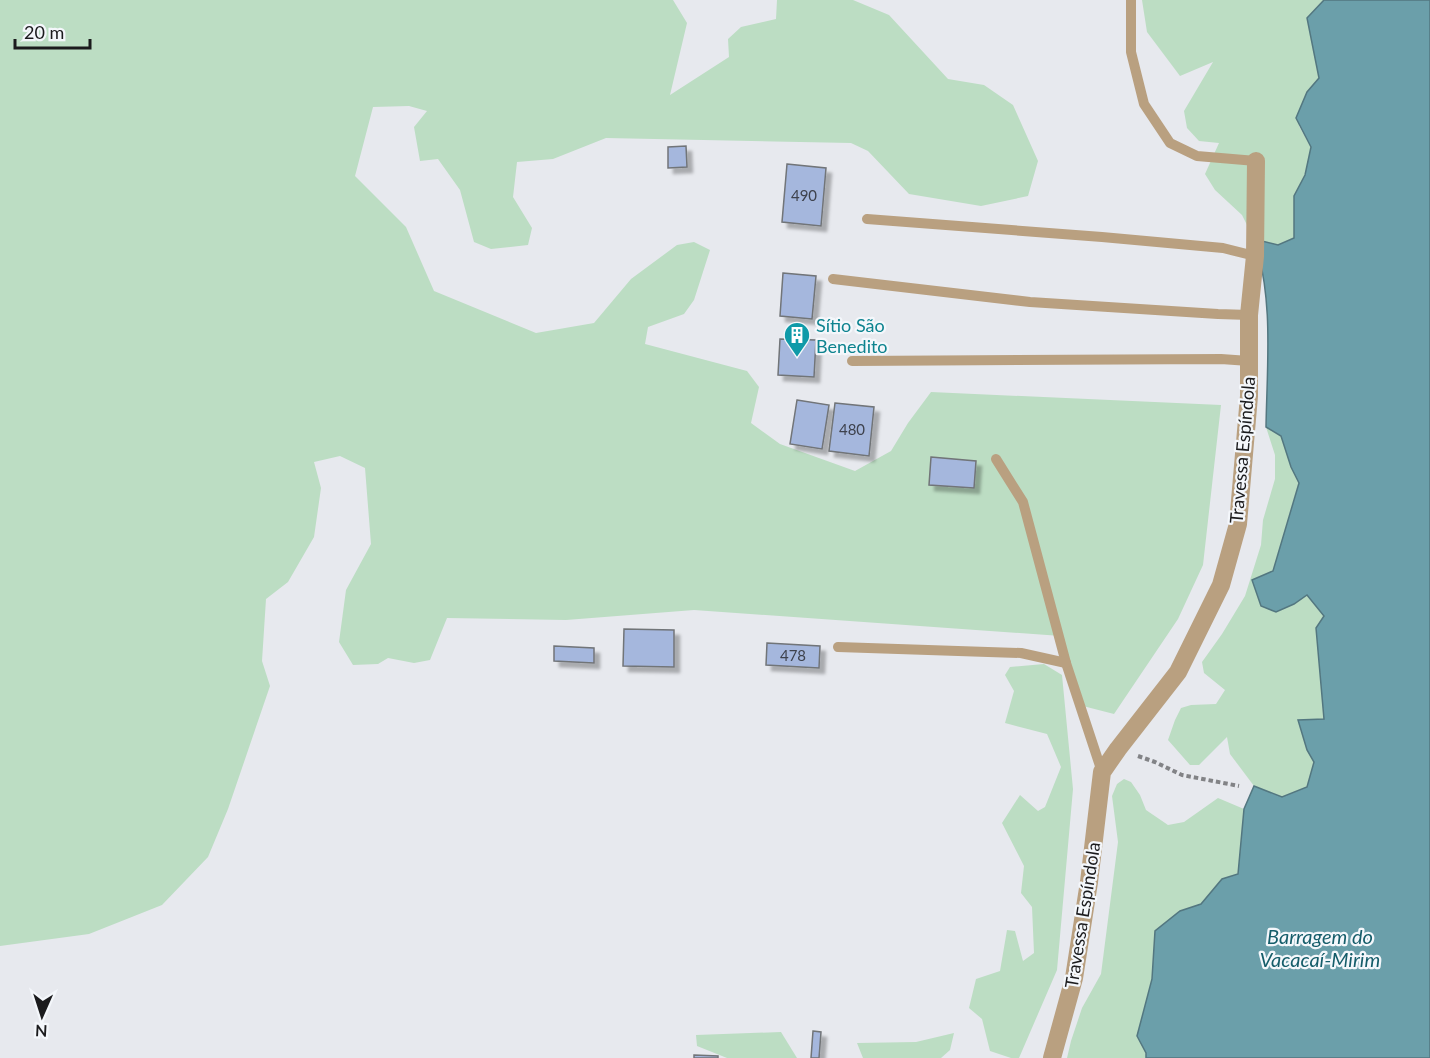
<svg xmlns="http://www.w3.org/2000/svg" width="1430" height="1058" font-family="Lato,sans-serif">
<defs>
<filter id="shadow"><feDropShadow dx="5.5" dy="5.5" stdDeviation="1.5" flood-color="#0004"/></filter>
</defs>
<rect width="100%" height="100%" fill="#e7e9ee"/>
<!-- green -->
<g fill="#bcddc3">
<path d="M0,0H673L687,23L670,95L729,57L728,39L741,27L776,19L777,0H853L889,15L948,79L984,85L1013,105L1038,161L1028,196L981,206L909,194L868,151L851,143L606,138L553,159L517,162L513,197L532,228L528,245L491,249L474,242L460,190L438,159L420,161L414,127L427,111L409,106L373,107L355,176L406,227L434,291L536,333L594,323L631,279L677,245L694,242L710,250L694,300L684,314L648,327L645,344L747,371L759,387L751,423L780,444L855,471L891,451L908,423L931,392L1221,405L1203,565L1178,619L1114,714L1079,705L1061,636L694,610L566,620L447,618L430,660L414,663L388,658L378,664L353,665L339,642L346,590L371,544L365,468L340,456L314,462L321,488L314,537L288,582L266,599L262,661L270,686L228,809L208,857L162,905L89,934L0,946Z"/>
<path d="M1142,0H1324L1307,19L1319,78L1307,92L1299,126L1311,147L1305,175L1294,196V238L1278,245L1254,239L1242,215L1215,190L1205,174L1219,143L1199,141L1187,128L1184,111L1213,62L1180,76L1147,32Z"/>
<path d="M1266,427L1281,436L1291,467L1299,482L1273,571L1252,581L1261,606L1294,604L1307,595L1324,616L1316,628L1324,719L1298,720L1307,750L1314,762L1307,787L1282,797L1254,786L1230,754L1227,737L1199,765H1190L1168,740L1175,720L1181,708L1191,705L1216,704L1225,690L1204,673L1202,662L1222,634L1245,596L1261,545L1263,520L1275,479V455Z"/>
<path d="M1044,664L1062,675L1073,789L1057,970L1019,1058H1011L990,1051L982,1019L969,1008L976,979L1000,971L1007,930L1015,931L1023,961L1034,953L1032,907L1021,893L1024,866L1002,823L1020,795L1038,811L1045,807L1061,767L1047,734L1005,723L1014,691L1005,675L1010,667Z"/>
<path d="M1124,779L1131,782L1140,795L1146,810L1168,825L1184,822L1218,798L1244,809L1238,874L1222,879L1201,904L1180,911L1155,932L1152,979L1137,1036L1146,1053V1058H1067L1071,1041L1082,1008L1101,974L1118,842L1112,796L1117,784Z"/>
<path d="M781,1032L797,1058H727L697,1046L696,1035Z"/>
<path d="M954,1033L950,1050L941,1058H863L857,1043L916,1042Z"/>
</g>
<!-- water -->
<path fill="#6b9faa" stroke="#537780" stroke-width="1.5" d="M1324,0H1430V1058H1146V1053L1137,1036L1152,979L1155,931L1180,911L1201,904L1222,879L1238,874L1244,809L1254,786L1282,797L1307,787L1314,762L1307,750L1298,720L1324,719L1316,628L1324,616L1307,595L1294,604L1276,612L1261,606L1252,580L1273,571L1299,483L1291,467L1281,436L1266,427C1267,365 1274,298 1254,239L1278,245L1294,238V196L1305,175L1311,147L1296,118L1307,92L1319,78L1307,18Z"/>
<!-- building -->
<g fill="#a5b7dd" stroke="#717478" stroke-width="1.5" filter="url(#shadow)">
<path d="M686,146L687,167L668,168V147Z"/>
<path d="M787,164L826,168L821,226L782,222Z"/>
<path d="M783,273L816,276L812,319L780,316Z"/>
<path d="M780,339L816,340L814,377L778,375Z"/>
<path d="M797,400L829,405L822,449L790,444Z"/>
<path d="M835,403L874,407L869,456L829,451Z"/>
<path d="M931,457L976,461L974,488L929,485Z"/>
<path d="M624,629L674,630V667L623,666Z"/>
<path d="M767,643L820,646L819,668L766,665Z"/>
<path d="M554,646L594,648V663L554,661Z"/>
<path d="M813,1031L821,1032L819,1058H811Z"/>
<path d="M694,1055L718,1056V1058H694Z"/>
</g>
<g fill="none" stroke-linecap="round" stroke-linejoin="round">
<!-- path -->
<path stroke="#828386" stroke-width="4" stroke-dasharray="4.5 3" stroke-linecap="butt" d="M1138,756L1155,762L1182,775L1239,786"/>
<!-- lane -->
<g stroke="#b9a080" stroke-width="10">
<path d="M1131,0V52L1144,104L1170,143L1197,156L1256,161"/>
<path d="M867,219L1102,237L1223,248L1255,256"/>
<path d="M833,279L1030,302L1218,314L1249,315"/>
<path d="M852,361L1221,359L1249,361"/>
<path d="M996,459L1023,502L1066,663L1102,772"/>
<path d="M838,647L1021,653L1066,663"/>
</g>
<!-- street -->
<path stroke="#b9a080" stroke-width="18" d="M1052,1058L1074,978L1089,882L1102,772L1118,749L1178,672L1221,585L1238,524L1249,396V315L1255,256L1256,161"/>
</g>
<!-- icons -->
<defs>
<g id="building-pin" transform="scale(1.35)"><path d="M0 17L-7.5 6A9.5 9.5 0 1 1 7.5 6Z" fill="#0f9aa8" stroke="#f4f7fb"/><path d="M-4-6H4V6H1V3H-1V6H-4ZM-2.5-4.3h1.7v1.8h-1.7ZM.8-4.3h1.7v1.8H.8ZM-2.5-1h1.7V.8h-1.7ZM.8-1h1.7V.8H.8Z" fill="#fff"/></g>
</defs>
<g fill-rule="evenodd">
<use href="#building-pin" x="797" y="335"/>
</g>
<g text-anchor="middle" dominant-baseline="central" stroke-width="4.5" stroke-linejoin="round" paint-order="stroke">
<!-- number labels -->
<g font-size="15" fill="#3e424d">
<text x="804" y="195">490</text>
<text x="852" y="429">480</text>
<text x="793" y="655">478</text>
</g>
<!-- culture labels -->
<g font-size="18" fill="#0d838f" stroke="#f4f7fb" text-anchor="start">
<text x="816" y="325">Sítio São<tspan x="816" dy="21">Benedito</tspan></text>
</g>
<!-- street labels -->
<g font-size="18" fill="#1b1b1d" stroke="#f4f7fb">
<text transform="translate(1242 450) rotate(-85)">Travessa Espíndola</text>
<text transform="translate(1082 915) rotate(-81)">Travessa Espíndola</text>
</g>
<!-- water labels -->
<g font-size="20" font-style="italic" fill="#155d6a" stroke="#f4f7fb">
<text x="1320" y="936">Barragem do<tspan x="1320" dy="23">Vacacaí-Mirim</tspan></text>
</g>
</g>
<!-- north arrow -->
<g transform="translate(42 1016) rotate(183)" stroke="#f4f7fb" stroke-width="4.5" paint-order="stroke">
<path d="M0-4.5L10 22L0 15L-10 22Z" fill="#1b1b1d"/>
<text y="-9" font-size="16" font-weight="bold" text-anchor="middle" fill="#1b1b1d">N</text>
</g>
<!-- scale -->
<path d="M15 39v9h75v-9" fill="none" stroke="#1b1b1d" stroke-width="3"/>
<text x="24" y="39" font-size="18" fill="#1b1b1d" stroke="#f4f7fb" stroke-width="4.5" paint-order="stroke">20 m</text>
</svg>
